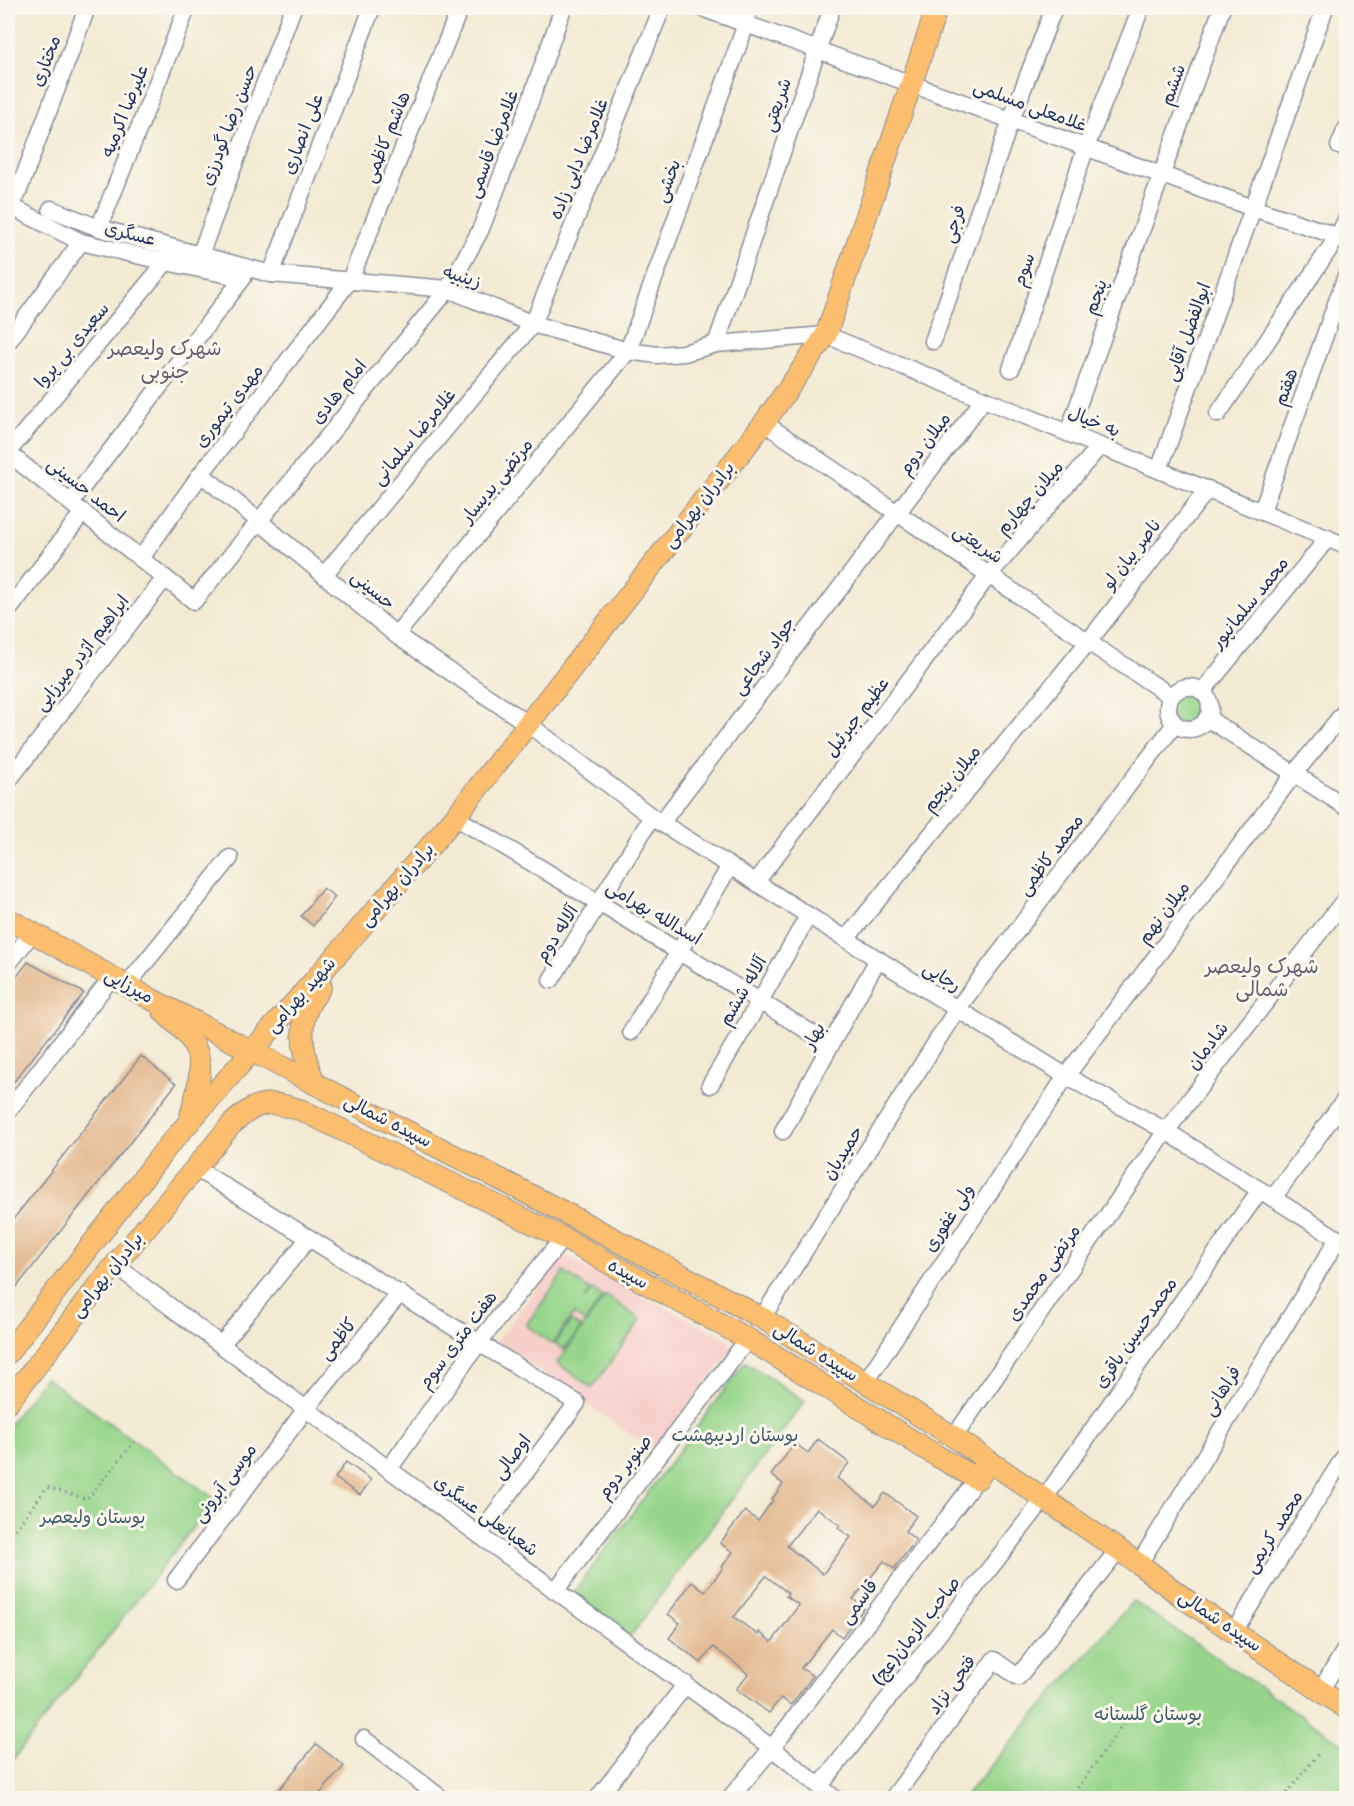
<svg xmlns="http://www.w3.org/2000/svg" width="1354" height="1806" font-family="'Balsamiq Sans','Playpen Sans Arabic',sans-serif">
<rect width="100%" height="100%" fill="#fbf7ec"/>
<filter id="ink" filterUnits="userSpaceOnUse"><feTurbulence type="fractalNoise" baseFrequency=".0167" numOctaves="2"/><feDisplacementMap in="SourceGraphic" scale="12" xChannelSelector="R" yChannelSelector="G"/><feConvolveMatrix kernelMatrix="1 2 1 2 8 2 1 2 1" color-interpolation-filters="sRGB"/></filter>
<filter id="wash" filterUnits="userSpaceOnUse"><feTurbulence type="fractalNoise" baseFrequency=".008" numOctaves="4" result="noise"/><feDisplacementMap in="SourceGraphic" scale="24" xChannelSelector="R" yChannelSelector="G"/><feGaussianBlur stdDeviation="1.35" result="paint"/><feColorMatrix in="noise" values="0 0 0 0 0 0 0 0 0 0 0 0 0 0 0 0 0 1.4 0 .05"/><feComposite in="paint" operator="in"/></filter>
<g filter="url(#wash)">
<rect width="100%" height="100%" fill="#f3ead3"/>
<!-- built -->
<path fill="#f7d0ca" d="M564,1255L731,1341L729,1353L655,1449L629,1433L496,1341Z"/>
<!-- green -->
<g fill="#97d58b" stroke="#598274" stroke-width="1.5">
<circle cx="1188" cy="708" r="18"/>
<path d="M564,1272L591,1291L584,1300L593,1289L603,1297L585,1323L574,1314L552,1344L526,1325Z"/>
<path d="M606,1295L641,1320L592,1388L557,1363Z"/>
<path d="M571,1321L581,1328L564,1350L555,1343Z"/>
<path d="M745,1362L805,1401L629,1638L570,1597Z"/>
<path d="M45,1377L215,1499L8,1766V1426Z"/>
<path d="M1133,1601L1346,1746V1798H963Z"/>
</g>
<g id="blocks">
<!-- building -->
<g fill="#e3b88f" fill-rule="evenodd">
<path d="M323,888L335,897L313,926L301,916Z"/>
<path d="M28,962L84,993L8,1089V988Z"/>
<path d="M141,1056L176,1084L8,1298V1226Z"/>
<path d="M818,1439L849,1463L837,1478L875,1506L885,1493L916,1516L905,1531L916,1540L894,1569L884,1561L853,1599L864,1608L842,1637L832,1629L801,1668L813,1676L791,1705L781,1698L769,1713L736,1689L748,1674L736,1664L713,1647L701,1663L669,1638L680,1623L668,1614L692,1582L705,1592L723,1568L722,1567L733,1552L720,1543L745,1511L758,1521L773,1500L772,1499L783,1484L771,1475L795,1443L808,1453ZM817,1508L840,1525L838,1528L851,1537L823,1574L787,1546ZM766,1576L788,1593L786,1596L799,1605L772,1642L759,1632L758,1635L734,1617Z"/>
<path d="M346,1462L371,1480L360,1495L335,1478Z"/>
<path d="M316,1744L344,1766L316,1798H272Z"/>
</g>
</g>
</g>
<g filter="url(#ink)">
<use href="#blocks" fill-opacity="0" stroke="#878c98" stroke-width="1.5"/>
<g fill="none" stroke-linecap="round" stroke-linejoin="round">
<!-- minor casing -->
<g stroke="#878c98" stroke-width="19">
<g id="minor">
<path d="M702,8L1253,208L1346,239"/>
<path d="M744,23L750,8"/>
<path d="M1339,146L1346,129"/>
<path d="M17,195L87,8"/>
<path d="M8,205L81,242L166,262L243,278L71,502"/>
<path d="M51,209L99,228L271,274L448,289L533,324L628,351L657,355L684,353L716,344L826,335L1346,546"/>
<path d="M99,228L187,8"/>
<path d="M200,255L293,8"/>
<path d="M271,274L372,8"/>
<path d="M933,341L1011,120L1054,8"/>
<path d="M8,342L81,242"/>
<path d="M716,344L832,8"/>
<path d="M1011,369L1086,147L1141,8"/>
<path d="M1218,414L1338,236L1346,220"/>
<path d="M764,423L1088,642L1171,696"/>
<path d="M1068,433L1222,8"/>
<path d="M8,452L166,262"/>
<path d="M8,453L194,601L448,289L480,231L525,116L563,8"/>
<path d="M1159,470L1325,8"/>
<path d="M201,474L259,521L396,635L528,724L652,817L957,1009L1066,1076L1166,1131L1346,1244"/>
<path d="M1262,511L1346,276"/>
<path d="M141,558L201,474L350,280L460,8"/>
<path d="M324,575L533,324L662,8"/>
<path d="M8,611L83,512"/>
<path d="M396,635L628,351L746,24"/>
<circle cx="1189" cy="708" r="21"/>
<path d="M1202,692L1328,538"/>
<path d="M1207,718L1346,807"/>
<path d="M8,781L165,578"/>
<path d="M455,817L609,909L831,1045"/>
<path d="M661,823L984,399"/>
<path d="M756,882L989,575L1100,446"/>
<path d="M846,939L1088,642L1208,489"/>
<path d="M8,964L32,933"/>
<path d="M551,980L652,817"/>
<path d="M127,985L230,858"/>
<path d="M631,1032L730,866"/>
<path d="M710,1085L760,1001L808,916"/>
<path d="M8,1111L112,977"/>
<path d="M783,1131L878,959"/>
<path d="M195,1168L577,1403L479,1535"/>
<path d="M1273,1198L1346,1098"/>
<path d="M115,1265L306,1409L772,1748L834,1798"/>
<path d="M762,1318L957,1009L1175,724"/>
<path d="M221,1345L309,1238"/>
<path d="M865,1383L1066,1076L1294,774L1346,710"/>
<path d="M954,1437L1166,1131L1346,898"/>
<path d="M389,1469L479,1342L563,1238"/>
<path d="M1139,1564L1338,1239"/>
<path d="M176,1580L306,1409L400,1293"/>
<path d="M555,1591L748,1339"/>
<path d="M1234,1631L1346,1454"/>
<path d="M1321,1690L1346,1648"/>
<path d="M364,1739L441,1798"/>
<path d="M820,1786L1044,1499L1260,1190"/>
<path d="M598,1798L686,1684"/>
<path d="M730,1798L772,1748L977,1479"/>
<path d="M893,1798L994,1660L1018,1677L1118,1550"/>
</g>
</g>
<!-- major casing -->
<g stroke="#878c98" stroke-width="23">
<g id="major">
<path d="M8,919L151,999L575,1218L762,1318L954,1437L1139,1564L1185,1599L1346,1708"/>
<path d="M164,1012C172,1020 181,1027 188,1036C207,1059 199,1088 191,1114"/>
<path d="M314,1082C304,1058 298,1031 308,1007C311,1000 317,993 321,986"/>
<path d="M8,1353L168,1146L350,940L455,817L764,423L826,335L937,8"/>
<path d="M8,1402L115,1265L231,1125C258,1100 266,1100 301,1110L563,1238L748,1339L937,1456L977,1479L990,1462"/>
</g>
</g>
<!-- path -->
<g stroke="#878c98" stroke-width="3" stroke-dasharray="1.5 4.5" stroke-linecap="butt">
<path d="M8,1539L47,1487L87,1499L135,1441"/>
<path d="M1071,1798L1130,1714"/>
<path d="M1283,1798L1319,1753"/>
</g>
<!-- minor -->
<use href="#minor" stroke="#fff" stroke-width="16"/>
<!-- major -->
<use href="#major" stroke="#fbbe6e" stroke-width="21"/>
</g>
</g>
<g text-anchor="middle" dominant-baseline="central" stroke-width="6" stroke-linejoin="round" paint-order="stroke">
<!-- street labels -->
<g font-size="18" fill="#1b2f5e" stroke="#fbf7ec">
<text transform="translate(46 61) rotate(-69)">مختاری</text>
<text transform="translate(1173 85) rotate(-70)">ششم</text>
<text transform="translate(777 105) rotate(-71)">شریعتی</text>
<text transform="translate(1030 106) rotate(20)">غلامعلی مسلمی</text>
<text transform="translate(125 111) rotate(-68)">علیرضا اکرمیه</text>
<text transform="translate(229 125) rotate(-69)">حسن رضا گودرزی</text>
<text transform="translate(303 134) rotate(-69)">علی انصاری</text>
<text transform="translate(387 137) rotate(-68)">هاشم کاظمی</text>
<text transform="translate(493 144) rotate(-69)">غلامرضا قاسمی</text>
<text transform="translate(579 159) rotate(-68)">غلامرضا دایی زاده</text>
<text transform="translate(668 181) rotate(-70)">بخشی</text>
<text transform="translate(954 224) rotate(-71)">فرجی</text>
<text transform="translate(130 234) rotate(14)">عسگری</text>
<text transform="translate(1024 270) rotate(-71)">سوم</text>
<text transform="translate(462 277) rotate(17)">زینبیه</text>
<text transform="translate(1096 297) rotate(-70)">پنجم</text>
<text transform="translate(1188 332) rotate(-70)">ابوالفضل آقایی</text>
<text transform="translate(72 345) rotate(-50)">سعیدی بی پروا</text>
<text transform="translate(1286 387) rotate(-70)">هفتم</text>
<text transform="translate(339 392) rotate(-51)">امام هادی</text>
<text transform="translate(229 406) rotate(-52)">مهدی تیموری</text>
<text transform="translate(1094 422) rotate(22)">به خیال</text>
<text transform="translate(414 437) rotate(-50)">غلامرضا سلمانی</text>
<text transform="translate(925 444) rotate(-53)">میلان دوم</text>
<text transform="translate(497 481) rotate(-51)">مرتضی بدیسار</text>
<text transform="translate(86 490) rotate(38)">احمد حسینی</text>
<text transform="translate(1030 498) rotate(-49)">میلان چهارم</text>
<text transform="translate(699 505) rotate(-52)">برادران بهرامی</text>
<text transform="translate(978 544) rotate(34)">شریعتی</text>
<text transform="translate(1132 554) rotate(-52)">ناصر بیان لو</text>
<text transform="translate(373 590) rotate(40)">حسینی</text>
<text transform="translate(1250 603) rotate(-51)">محمد سلمانپور</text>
<text transform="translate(82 653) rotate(-52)">ابراهیم اژدر میرزایی</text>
<text transform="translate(764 656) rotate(-53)">جواد شجاعی</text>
<text transform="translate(857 717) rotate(-53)">عظیم جبرئیل</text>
<text transform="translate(952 779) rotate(-51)">میلان پنجم</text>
<text transform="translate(1051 855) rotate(-53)">محمد کاظمی</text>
<text transform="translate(397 885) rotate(-49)">برادران بهرامی</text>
<text transform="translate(654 913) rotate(31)">اسدالله بهرامی</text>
<text transform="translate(1164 913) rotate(-53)">میلان نهم</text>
<text transform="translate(557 934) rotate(-58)">آلاله دوم</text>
<text transform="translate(942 977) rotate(32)">رجایی</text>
<text transform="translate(129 986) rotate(29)">میرزایی</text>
<text transform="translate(743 991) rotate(-60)">آلاله ششم</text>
<text transform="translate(301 995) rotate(-48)">شهید بهرامی</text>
<text transform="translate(814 1036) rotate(-61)">بهار</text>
<text transform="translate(1208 1046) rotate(-52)">شادمان</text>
<text transform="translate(388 1121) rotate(27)">سپیده شمالی</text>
<text transform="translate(843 1153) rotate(-58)">حمیدیان</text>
<text transform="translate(949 1218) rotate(-57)">ولی غفوری</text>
<text transform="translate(1044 1273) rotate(-55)">مرتضی محمدی</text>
<text transform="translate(628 1274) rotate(29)">سپیده</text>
<text transform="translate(107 1275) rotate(-51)">برادران بهرامی</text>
<text transform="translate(1136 1333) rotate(-55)">محمدحسین باقری</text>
<text transform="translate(338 1339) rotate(-51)">کاظمی</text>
<text transform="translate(458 1340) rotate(-53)">هفت متری سوم</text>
<text transform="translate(816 1352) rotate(32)">سپیده شمالی</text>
<text transform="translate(1222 1391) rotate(-58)">فراهانی</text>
<text transform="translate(512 1457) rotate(-53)">اوصالی</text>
<text transform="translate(625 1467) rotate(-52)">صنوبر دوم</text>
<text transform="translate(225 1483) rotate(-53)">موسی آبرونی</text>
<text transform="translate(486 1516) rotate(36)">شعبانعلی عسگری</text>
<text transform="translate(1274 1532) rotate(-58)">محمد کریمی</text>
<text transform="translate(859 1602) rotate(-53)">قاسمی</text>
<text transform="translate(1220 1621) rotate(34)">سپیده شمالی</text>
<text transform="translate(916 1631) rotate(-52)">صاحب الزمان(عج)</text>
<text transform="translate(952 1685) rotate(-54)">فتحی نزاد</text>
</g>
<!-- park labels -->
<g font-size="18" fill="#3a5869" stroke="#fbf7ec">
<text x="735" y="1435">بوستان اردیبهشت</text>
<text x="93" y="1517">بوستان ولیعصر</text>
<text x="1148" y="1714">بوستان گلستانه</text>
</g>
<!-- neighbourhood labels -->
<g font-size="20" fill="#615f6f" stroke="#fbf7ec">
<text x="165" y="349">شهرک ولیعصر<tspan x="165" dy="23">جنوبی</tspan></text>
<text x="1262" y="967">شهرک ولیعصر<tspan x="1262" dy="23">شمالی</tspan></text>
</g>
</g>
<!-- margin -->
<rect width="1354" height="1806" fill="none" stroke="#fbf7ec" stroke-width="30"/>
</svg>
